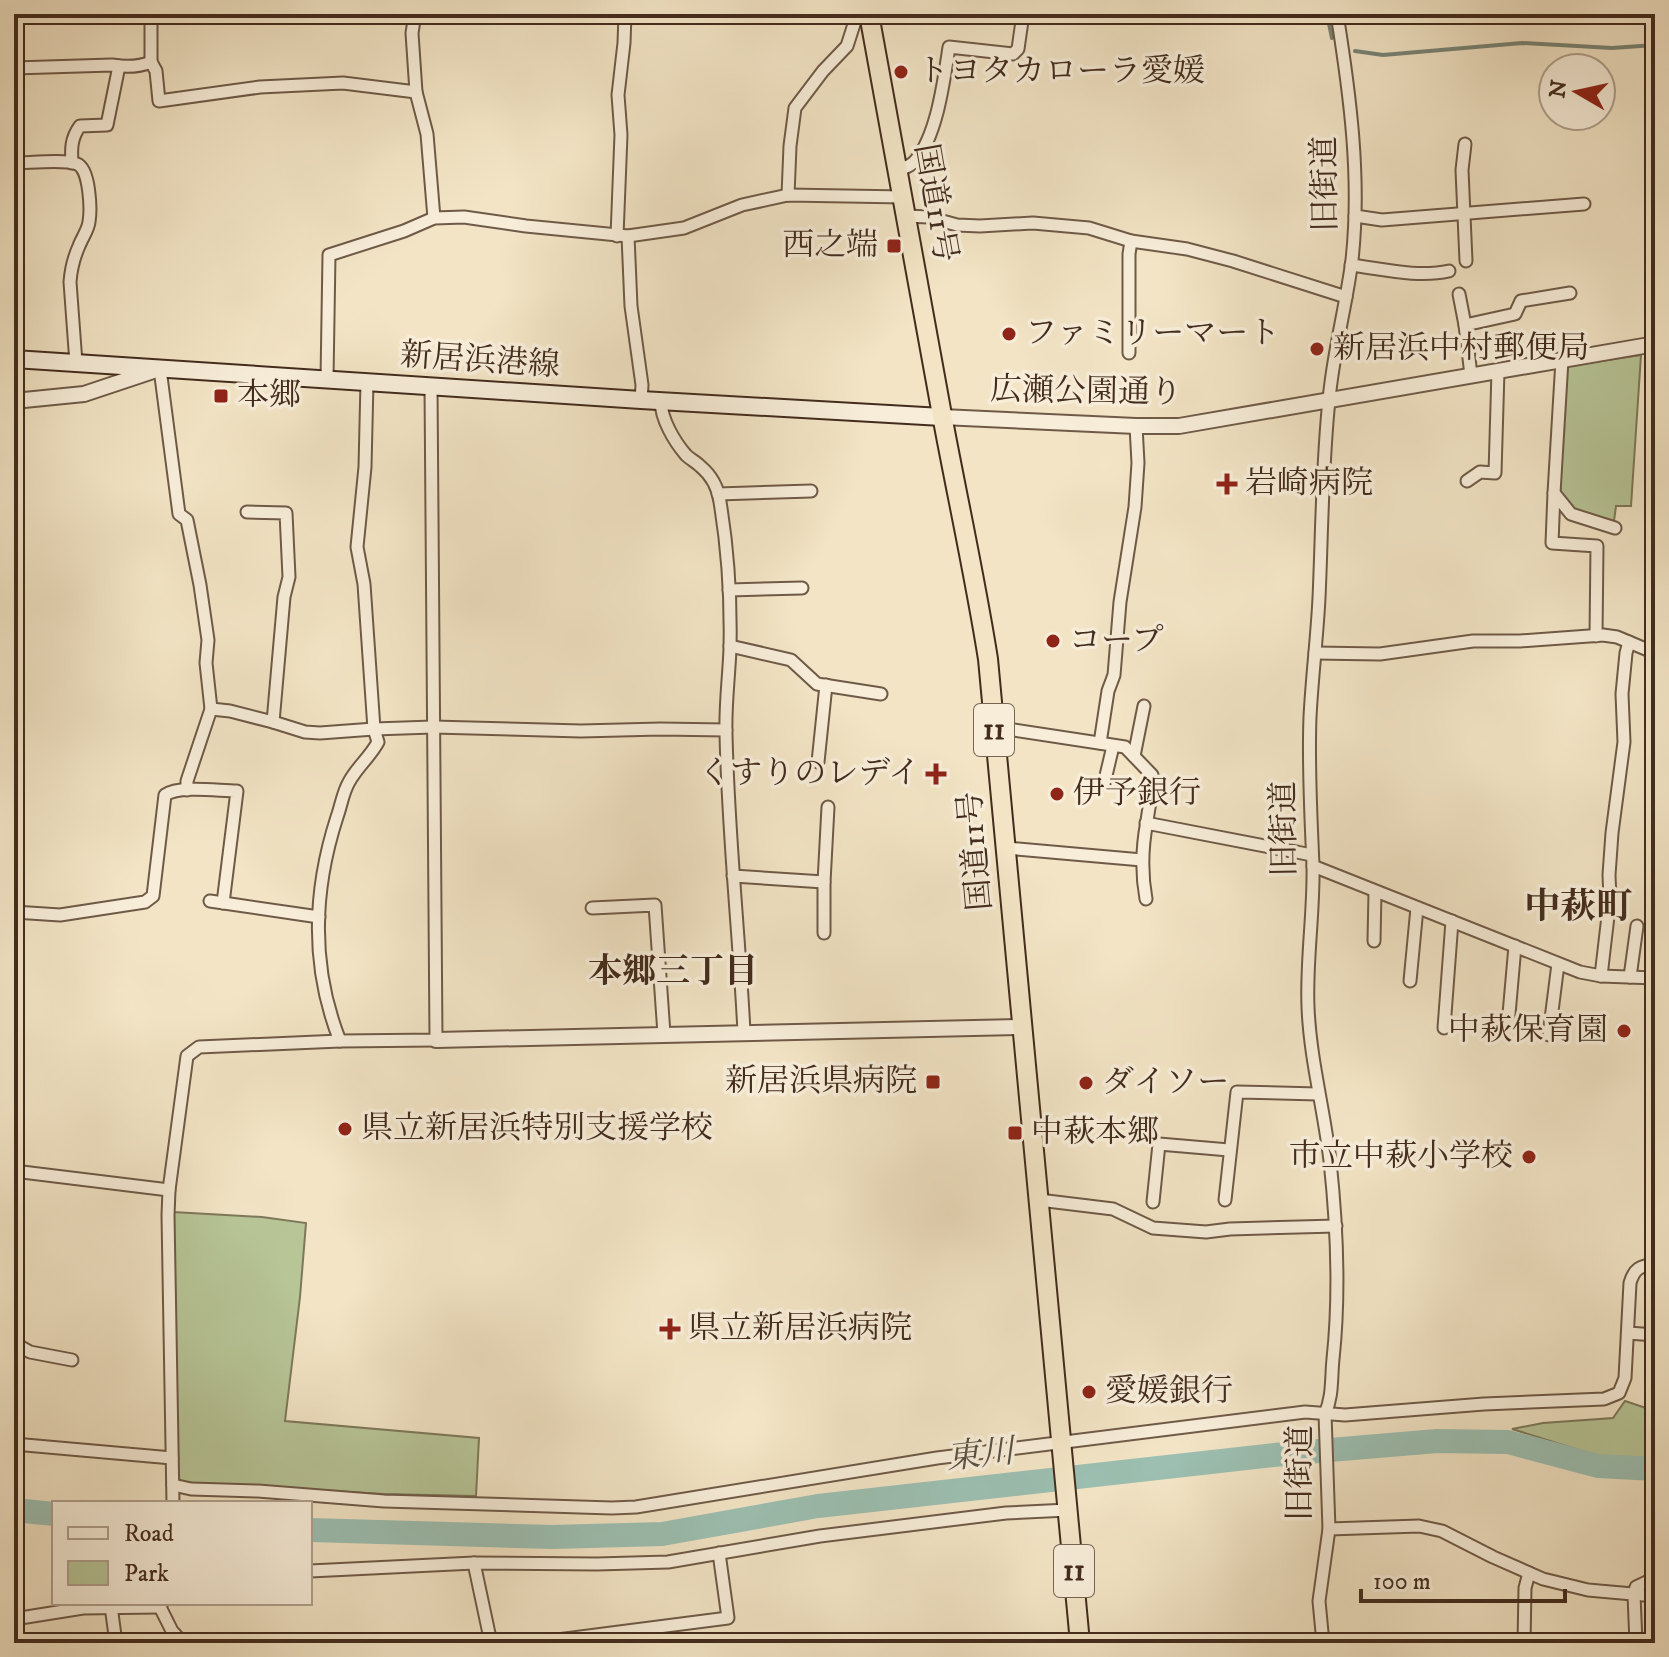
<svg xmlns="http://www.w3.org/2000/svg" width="1669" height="1657" font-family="'IM FELL DW Pica','Noto Serif JP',serif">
<rect width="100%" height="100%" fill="#f2e4c5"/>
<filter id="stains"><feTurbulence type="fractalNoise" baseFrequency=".0025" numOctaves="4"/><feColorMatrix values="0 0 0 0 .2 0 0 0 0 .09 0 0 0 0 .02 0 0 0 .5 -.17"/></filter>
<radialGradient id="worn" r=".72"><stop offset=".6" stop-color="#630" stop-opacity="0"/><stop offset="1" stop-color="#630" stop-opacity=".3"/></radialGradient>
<!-- green -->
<g fill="#b7c597" stroke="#7d785a" stroke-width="2">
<path d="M1641,355L1631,506H1616L1614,521L1573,510L1560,494L1567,366Z"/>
<path d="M173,1212L262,1217L306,1223L300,1297L285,1421L479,1438L476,1496L383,1494L181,1482L177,1478Z"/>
<path d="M1625,1401L1655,1411V1460L1601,1457L1512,1429L1543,1423L1613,1418Z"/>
</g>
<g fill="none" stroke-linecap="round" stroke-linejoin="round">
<!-- stream -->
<g stroke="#788476" stroke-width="4">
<path d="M1327,14L1332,38"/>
<path d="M1355,51L1383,55L1522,43L1612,48L1655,45"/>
</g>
<!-- river -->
<g stroke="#9cbfb1" stroke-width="24">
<path d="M14,1510L54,1514"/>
<path d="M310,1530L552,1537L662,1534L818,1506L1283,1454L1437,1441L1508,1442L1598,1466L1655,1469"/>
</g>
<!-- minor casing -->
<g stroke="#6f5a47" stroke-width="15">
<g id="minor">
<path d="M415,14L412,33L416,92L427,134L434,218"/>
<path d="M151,62V14"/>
<path d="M14,68L112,65C124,67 139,67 151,62L156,71L159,101L260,87L343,83L416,92"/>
<path d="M1465,144L1462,170L1466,261"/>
<path d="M14,163C29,163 65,159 77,164C90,169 91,210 89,222C88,230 82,238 79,246C74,257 71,269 70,282L76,363"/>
<path d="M72,163C71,149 71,138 80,126L107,125L119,66"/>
<path d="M899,170C904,168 911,166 915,161C937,136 944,80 949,47L1013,54L1018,49L1023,14"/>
<path d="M788,195L790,146L795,108L823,71L847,46L856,18L859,14"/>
<path d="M907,216L928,217L957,225L980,226L1033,223L1089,228L1131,241L1187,249L1233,261L1346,297"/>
<path d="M1355,216L1382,220L1584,204"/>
<path d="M617,236L621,135L618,95L624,43L625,14"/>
<path d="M628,236L631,306L642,385L641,400"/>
<path d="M1351,265C1383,269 1418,278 1449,271"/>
<path d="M1459,294L1465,325"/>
<path d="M1129,353V254L1131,241"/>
<path d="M1562,360L1554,493L1571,514L1615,528"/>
<path d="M160,369L179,514L187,520L200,585L208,640L206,663L211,709L187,781V790"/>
<path d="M1471,375L1465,325L1515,314L1521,301L1570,293"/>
<path d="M327,379L329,255L404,231L434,218L464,217L526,226L628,236L684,228L742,205L788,195L904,197"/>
<path d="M661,401C661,419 674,441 686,455C690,459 696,462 700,466C711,475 718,488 720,502C728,550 731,600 730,648C729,677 725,705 726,734C728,833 739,932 744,1032"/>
<path d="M1467,481L1480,472L1495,473L1498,371"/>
<path d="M1554,493L1552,543L1597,546L1596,636"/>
<path d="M718,494L811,491"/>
<path d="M729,590L802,588"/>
<path d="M730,646L791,660L817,684L881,694"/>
<path d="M1315,653L1380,654L1473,641H1520L1603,635L1617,637L1655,653"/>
<path d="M211,709L230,711L273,722L284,597L289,577L286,513L247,512"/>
<path d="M273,722L305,732L320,733L374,729L433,727L581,731L660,729L726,730"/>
<path d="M994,727L1125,747L1152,775C1153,791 1149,805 1147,821C1142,847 1141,872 1146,899"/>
<path d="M1100,743L1108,691L1114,675L1120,602L1135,507L1138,463L1136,426"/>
<path d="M1134,756L1144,706"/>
<path d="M818,762L826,685"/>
<path d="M1104,784L1113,746"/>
<path d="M1146,823L1312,855"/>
<path d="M1006,848L1142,860"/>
<path d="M1313,866L1580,972L1601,976L1655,978"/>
<path d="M733,876L824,882L828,807"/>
<path d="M824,882V933"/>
<path d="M210,901L319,917"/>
<path d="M592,908L655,905L664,1034"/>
<path d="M14,912L60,915L145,902L153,896L165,795C180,785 218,791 237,791L223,903"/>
<path d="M1374,941L1375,892"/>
<path d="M1601,976L1610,899L1609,875L1612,833L1624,742L1622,694L1626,653L1629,642"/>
<path d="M1630,977L1637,926"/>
<path d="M1410,981L1417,908"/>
<path d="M1509,1014L1515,946"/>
<path d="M1444,1028L1452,921"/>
<path d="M1549,1035L1558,964"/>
<path d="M340,1041C311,968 313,891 337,817C341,806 343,792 349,782C357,767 370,757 378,742L374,729L364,584L357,547L365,467L367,382"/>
<path d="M14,1171L169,1190"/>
<path d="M1039,1200L1113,1209L1153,1228L1206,1232L1230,1229L1336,1226"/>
<path d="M1225,1200L1237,1092L1318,1094"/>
<path d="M1153,1202L1159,1144L1229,1150"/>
<path d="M1628,1333L1655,1335"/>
<path d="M14,1343L30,1352L72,1360"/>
<path d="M14,1444L172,1458"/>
<path d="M173,1485L191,1489L258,1491L384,1501L612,1508L636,1507L937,1458L1305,1412L1345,1415L1484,1404L1604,1399L1619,1393L1625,1378L1630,1283C1634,1269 1640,1265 1655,1265"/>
<path d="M173,1503L168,1215L169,1190L187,1056L199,1047L340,1041L436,1040L431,386"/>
<path d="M1329,1529L1419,1526L1442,1531L1493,1557L1543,1579L1588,1590L1655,1596"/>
<path d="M474,1563L491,1643"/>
<path d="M310,1571L474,1563L597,1564L668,1562L820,1536L1006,1513L1068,1510"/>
<path d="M111,1606L116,1643"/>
<path d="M160,1607L172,1631L183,1643"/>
<path d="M14,1619L83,1608L160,1607L162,1603"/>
<path d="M534,1643L728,1618L719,1553"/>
<path d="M1323,1643L1319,1601L1329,1529L1325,1414C1333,1396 1331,1378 1333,1359C1340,1294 1337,1226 1330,1161C1324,1109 1310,1059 1308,1007C1306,961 1314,913 1313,866C1311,816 1308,767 1310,717C1312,677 1317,638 1319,598C1322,532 1322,466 1329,400C1333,353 1346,307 1352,260C1361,178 1350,95 1337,14"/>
<path d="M1524,1643L1525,1588L1529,1573"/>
<path d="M1636,1643L1634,1595L1636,1587L1655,1578"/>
</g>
</g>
<!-- tertiary casing -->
<g stroke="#6f5a47" stroke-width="18">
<g id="tertiary">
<path d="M14,401L84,394L156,370"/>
<path d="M942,417L1136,426H1179L1655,344"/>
<path d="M436,1040L1022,1027"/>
</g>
</g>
<!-- secondary casing -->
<g stroke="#432c1d" stroke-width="20">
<path id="secondary" d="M14,359L641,400L942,417"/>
</g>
<!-- trunk casing -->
<g stroke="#432c1d" stroke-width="22">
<path id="trunk" d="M869,14C894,147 917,281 942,415C957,496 975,577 988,659L1080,1643"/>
</g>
<!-- minor -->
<use href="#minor" stroke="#f7edd9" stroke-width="11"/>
<!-- tertiary -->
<use href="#tertiary" stroke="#f7edd9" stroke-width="14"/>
<!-- secondary -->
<use href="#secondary" stroke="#f7edd9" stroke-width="16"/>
<!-- trunk -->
<use href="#trunk" stroke="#f2e4c5" stroke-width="18"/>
</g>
<!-- markers -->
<g fill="#8f2418" stroke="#f7edd9" stroke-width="3">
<circle cx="901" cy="72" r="8"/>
<rect x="886" y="238" width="16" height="16" rx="4"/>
<circle cx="1009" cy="334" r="8"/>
<circle cx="1317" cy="349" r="8"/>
<rect x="213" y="388" width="16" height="16" rx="4"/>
<path d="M1223 472h8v8h8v8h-8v8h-8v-8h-8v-8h8z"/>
<circle cx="1053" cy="641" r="8"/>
<path d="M932 762h8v8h8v8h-8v8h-8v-8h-8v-8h8z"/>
<circle cx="1057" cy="794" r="8"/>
<circle cx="1624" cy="1031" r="8"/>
<rect x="925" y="1074" width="16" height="16" rx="4"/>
<circle cx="1086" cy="1083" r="8"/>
<circle cx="345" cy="1129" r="8"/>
<rect x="1007" y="1125" width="16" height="16" rx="4"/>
<circle cx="1529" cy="1157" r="8"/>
<path d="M666 1317h8v8h8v8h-8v8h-8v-8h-8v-8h8z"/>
<circle cx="1089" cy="1392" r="8"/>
</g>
<g text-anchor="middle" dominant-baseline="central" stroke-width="7" stroke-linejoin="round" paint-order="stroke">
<!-- shield labels -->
<g fill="#f7edd9" stroke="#796655" stroke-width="2">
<rect x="974" y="704" width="40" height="52" rx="6"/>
<rect x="1054" y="1545" width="40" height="52" rx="6"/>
</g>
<g font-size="30" font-weight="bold" fill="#432c1d">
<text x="994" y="730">11</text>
<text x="1074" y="1571">11</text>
</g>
<!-- poi labels -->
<g font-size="32" fill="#432c1d" stroke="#f7edd9" text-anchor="start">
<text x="917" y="72">トヨタカローラ愛媛</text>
<text x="878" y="246" text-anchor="end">西之端</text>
<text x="1025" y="334">ファミリーマート</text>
<text x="1333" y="349">新居浜中村郵便局</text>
<text x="237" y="396">本郷</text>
<text x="1245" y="484">岩崎病院</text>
<text x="1069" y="641">コープ</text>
<text x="920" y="774" text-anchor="end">くすりのレデイ</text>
<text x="1073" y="794">伊予銀行</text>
<text x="1608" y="1031" text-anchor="end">中萩保育園</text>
<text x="917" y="1082" text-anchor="end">新居浜県病院</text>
<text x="1102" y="1083">ダイソー</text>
<text x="361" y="1129">県立新居浜特別支援学校</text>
<text x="1031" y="1133">中萩本郷</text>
<text x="1513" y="1157" text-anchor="end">市立中萩小学校</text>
<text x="688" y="1329">県立新居浜病院</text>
<text x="1105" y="1392">愛媛銀行</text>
</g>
<!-- street labels -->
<g font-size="32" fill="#432c1d" stroke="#f7edd9">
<text transform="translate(1326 184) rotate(-91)">旧街道</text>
<text transform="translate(935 203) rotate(80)">国道11号</text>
<text transform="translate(480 361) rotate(4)">新居浜港線</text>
<text transform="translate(1086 392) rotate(1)">広瀬公園通り</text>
<text transform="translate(1285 829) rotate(-91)">旧街道</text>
<text transform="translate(976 851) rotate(-95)">国道11号</text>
<text transform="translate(1301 1473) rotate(-90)">旧街道</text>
</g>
<!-- neighbourhood labels -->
<g font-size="34" font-weight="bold" fill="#432c1d" stroke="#f7edd9">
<text x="673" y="972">本郷三丁目</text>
</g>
<!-- water labels -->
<g font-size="34" font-style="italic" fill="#595142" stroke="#f7edd9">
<text transform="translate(980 1455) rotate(-6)">東川</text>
</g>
<!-- quarter labels -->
<g font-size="36" font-weight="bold" fill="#432c1d" stroke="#f7edd9">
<text x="1578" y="907">中萩町</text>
</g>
</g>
<!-- margin -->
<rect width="1669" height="1657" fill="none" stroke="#f2e4c5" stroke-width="48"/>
<rect x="16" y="16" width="1637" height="1625" fill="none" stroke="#432c1d" stroke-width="4"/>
<rect x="24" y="24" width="1621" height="1609" fill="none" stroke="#432c1d" stroke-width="2"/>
<!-- legend -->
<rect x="52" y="1501" width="260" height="104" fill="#f7edd9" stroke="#afa08e" stroke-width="2"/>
<rect x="68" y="1527" width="40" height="12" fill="#f7edd9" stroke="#afa08e" stroke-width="2"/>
<text x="124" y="1541" font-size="24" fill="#432c1d">Road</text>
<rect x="68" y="1561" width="40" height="24" fill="#b7c597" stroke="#afa08e" stroke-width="2"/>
<text x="124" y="1581" font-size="24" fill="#432c1d">Park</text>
<!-- north arrow -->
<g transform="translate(1577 92) rotate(279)"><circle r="38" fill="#f7edd9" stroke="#afa08e" stroke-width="2"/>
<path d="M0-6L14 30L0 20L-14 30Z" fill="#8f2418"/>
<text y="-12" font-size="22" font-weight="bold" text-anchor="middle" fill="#432c1d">N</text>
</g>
<!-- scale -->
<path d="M1361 1589v12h204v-12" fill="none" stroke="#432c1d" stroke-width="4"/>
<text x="1373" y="1589" font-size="24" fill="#432c1d" stroke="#f7edd9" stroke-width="6" paint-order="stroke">100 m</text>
<rect width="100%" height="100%" filter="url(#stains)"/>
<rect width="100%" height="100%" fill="url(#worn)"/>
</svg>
